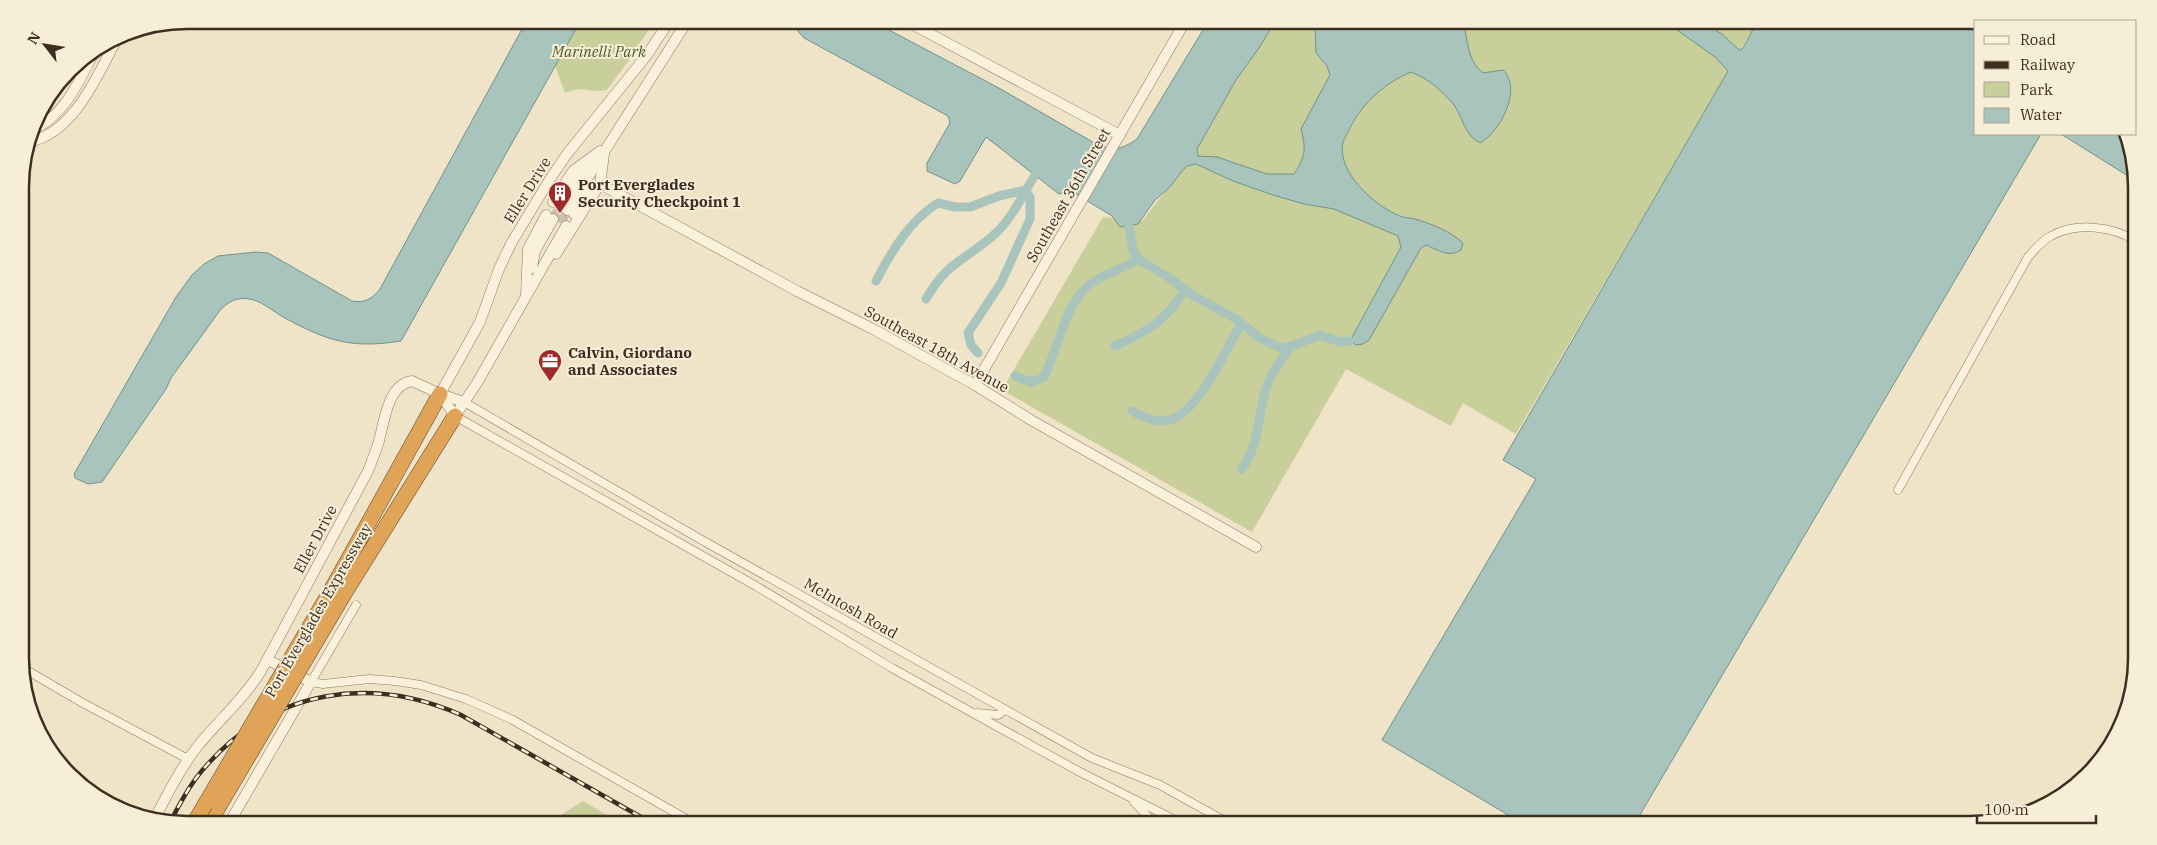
<svg xmlns="http://www.w3.org/2000/svg" width="2157" height="845" font-family="'IBM Plex Serif',serif">
<rect width="100%" height="100%" fill="#f0e4c8"/>
<!-- green -->
<g fill="#c9cf9b">
<path d="M581,20H655L629,60L607,90C590,93 582,85 565,93L555,66Z"/>
<path d="M1264,20H1758L1516,434L1463,403L1451,426L1346,369L1252,532L1002,390L1103,217L1142,221L1177,176Z"/>
<path d="M583,801L624,825H545Z"/>
</g>
<!-- water -->
<g fill="#a9c4bc" stroke="#6f938a">
<path d="M527,20H581L401,341C351,349 327,341 283,317C273,311 260,300 249,299C237,297 230,301 221,309L171,378L166,389L102,482L88,484L75,478L74,474L176,297L192,275L204,264L218,256L256,252L268,253L352,301C365,303 372,299 380,289Z"/>
<path d="M778,20H870L997,87L1098,145C1115,151 1122,149 1137,139L1209,20H1276L1259,48L1236,80L1197,149L1198,156L1217,157L1267,174H1294C1306,156 1306,149 1301,129L1330,75L1327,66L1316,53L1315,20H1461C1470,39 1465,59 1483,73L1503,70C1523,89 1500,132 1480,143C1465,136 1463,118 1454,105C1443,91 1427,78 1411,72C1385,83 1362,103 1350,128C1348,132 1345,137 1343,142C1336,172 1375,206 1400,216C1405,218 1411,218 1415,219C1432,224 1450,231 1463,243L1461,250C1449,258 1438,250 1426,245L1421,248L1369,340L1363,344L1356,345L1350,341L1401,247L1398,236L1334,209L1304,204L1273,195L1233,181L1196,164L1187,166L1183,170L1169,188L1155,200L1138,224L1120,227L1112,216L1071,191L1059,194L986,137L960,181L955,184L927,171V163L950,123L948,116L804,38L797,30Z"/>
<path d="M1663,20H1698L1722,34L1739,50L1743,48L1758,20L1978,21H1976V134H2041L1634,825H1525L1382,740L1536,479L1503,460L1728,71L1715,57Z"/>
<path d="M2061,134H2123L2136,164V181Z"/>
</g>
<g fill="none" stroke-linecap="round" stroke-linejoin="round">
<!-- canal -->
<g stroke="#a9c4bc" stroke-width="9">
<path d="M1129,226L1133,250L1138,259L1168,277L1194,296L1236,319L1261,339L1281,348L1291,346L1320,335L1340,342L1350,341"/>
<path d="M876,281C891,252 910,220 938,203L955,207H970L999,196L1025,190L1030,197V219L1001,283L968,333L971,345L978,353"/>
<path d="M926,299C947,261 968,259 996,233C1012,218 1024,193 1035,175"/>
<path d="M1115,346C1145,333 1168,319 1185,290"/>
<path d="M1015,376L1031,382L1043,378C1060,348 1061,311 1088,286C1102,273 1123,270 1138,259"/>
<path d="M1132,411C1142,416 1153,422 1165,421C1197,418 1225,350 1241,324"/>
<path d="M1242,469C1261,443 1257,412 1268,383C1273,370 1283,358 1291,346"/>
</g>
<!-- tertiary-tunnel -->
<g stroke="#ccc0a6" stroke-width="10" stroke-dasharray="10 5" stroke-linecap="butt">
<path d="M553,219L561,207"/>
<path d="M560,223L567,210"/>
</g>
<!-- minor casing -->
<g stroke="#8d765c" stroke-width="9">
<g id="minor">
<path d="M464,402L700,539L1092,758L1160,785L1232,825"/>
<path d="M455,416L756,586L892,668L998,727L1080,772L1185,825"/>
<path d="M1898,490L2028,257C2035,250 2042,240 2051,236C2076,222 2112,226 2136,241"/>
<path d="M356,605L311,682L323,684L369,679L395,681L421,685L466,699L511,719L697,825"/>
<path d="M23,668L81,702L188,759"/>
<path d="M977,713L998,715L1005,710"/>
<path d="M1134,802L1156,825"/>
</g>
</g>
<!-- tertiary casing -->
<g stroke="#8d765c" stroke-width="11">
<g id="tertiary">
<path d="M904,20L1120,135"/>
<path d="M33,129C66,116 80,78 96,49"/>
<path d="M29,142C76,132 98,73 119,35"/>
<path d="M600,184L797,291L873,329L975,385L1031,420L1256,547"/>
<path d="M569,194L579,177L588,167"/>
<path d="M553,202L573,171L600,151"/>
<path d="M567,210L688,20"/>
<path d="M574,214L588,190"/>
<path d="M556,254L600,184L604,154"/>
<path d="M532,268L535,251L553,219"/>
<path d="M526,295L528,249L546,215"/>
<path d="M975,385L1186,20"/>
<path d="M440,394L480,322L499,269L512,242L550,179L567,154L647,55L670,20"/>
<path d="M440,394L455,416L477,383L566,226"/>
<path d="M154,820C167,795 180,769 197,747C218,721 243,700 261,671L368,471C372,461 376,451 379,441C384,422 388,384 412,381L440,394L464,402"/>
<path d="M228,825L311,682L268,660"/>
</g>
</g>
<!-- motorway casing -->
<g stroke="#5b4430" stroke-width="16">
<g id="motorway">
<path d="M333,587L440,394"/>
<path d="M344,594L455,416"/>
<path d="M208,825L219,806"/>
</g>
</g>
<!-- minor -->
<use href="#minor" stroke="#faf1dc" stroke-width="8"/>
<!-- tertiary -->
<use href="#tertiary" stroke="#faf1dc" stroke-width="10"/>
<!-- motorway -->
<use href="#motorway" stroke="#e0a458" stroke-width="15"/>
<!-- rail casing -->
<g stroke="#3d2e20" stroke-width="4.5">
<path id="rail" d="M170,822C181,802 191,782 207,765C274,689 371,675 461,715L655,825"/>
</g>
<!-- rail -->
<use href="#rail" stroke="#f7eed8" stroke-width="2.5" stroke-dasharray="8" stroke-linecap="butt"/>
<!-- motorway-bridge casing -->
<g stroke="#5b4430" stroke-width="16" stroke-linecap="butt">
<g id="motorway-bridge">
<path d="M219,806L344,594"/>
<path d="M193,825L333,587"/>
</g>
</g>
<!-- motorway-bridge -->
<use href="#motorway-bridge" stroke="#e0a458" stroke-width="15"/>
</g>
<!-- icons -->
<defs>
<g id="building-pin" transform="scale(1.25)"><path d="M0 17L-7.5 6A9.5 9.5 0 1 1 7.5 6Z" fill="#9e2a2b" stroke="#f7eed8"/><path d="M-4-6H4V6H1V3H-1V6H-4ZM-2.5-4.3h1.7v1.8h-1.7ZM.8-4.3h1.7v1.8H.8ZM-2.5-1h1.7V.8h-1.7ZM.8-1h1.7V.8H.8Z" fill="#fff"/></g>
<g id="office-pin" transform="scale(1.25)"><path d="M0 17L-7.5 6A9.5 9.5 0 1 1 7.5 6Z" fill="#9e2a2b" stroke="#f7eed8"/><path d="M-6-3h4V-5.5h4V-3h4V5H-6ZM-1-4.5V-3h2v-1.5ZM-6 0V1H6V0Z" fill="#fff"/></g>
</defs>
<g fill-rule="evenodd">
<use href="#building-pin" x="560" y="193"/>
<use href="#office-pin" x="550" y="361"/>
</g>
<g text-anchor="middle" dominant-baseline="central" stroke-width="4" stroke-linejoin="round" paint-order="stroke">
<!-- park labels -->
<g font-size="15" font-style="italic" fill="#4d5a26" stroke="#f7eed8">
<text x="599" y="51">Marinelli Park</text>
</g>
<!-- poi labels -->
<g font-size="15" font-weight="bold" fill="#3d2e20" stroke="#f7eed8" text-anchor="start">
<text x="578" y="184">Port Everglades<tspan x="578" dy="17">Security Checkpoint 1</tspan></text>
<text x="568" y="352">Calvin, Giordano<tspan x="568" dy="17">and Associates</tspan></text>
</g>
<!-- street labels -->
<g font-size="15" fill="#3d2e20" stroke="#f7eed8">
<text transform="translate(527 190) rotate(-58)">Eller Drive</text>
<text transform="translate(1068 195) rotate(-60)">Southeast 36th Street</text>
<text transform="translate(937 349) rotate(29)">Southeast 18th Avenue</text>
<text transform="translate(315 539) rotate(-62)">Eller Drive</text>
<text transform="translate(851 608) rotate(30)">McIntosh Road</text>
<text transform="translate(318 610) rotate(-60)">Port Everglades Expressway</text>
</g>
</g>
<!-- crop -->
<path d="M0 0H2157V845H0ZM187 29H1970A158 158 0 0 1 2128 187V658A158 158 0 0 1 1970 816H187A158 158 0 0 1 29 658V187A158 158 0 0 1 187 29Z" fill="#f7eed8" fill-rule="evenodd"/>
<path fill="none" stroke="#3d2e20" stroke-width="2.5" d="M187 29H1970A158 158 0 0 1 2128 187V658A158 158 0 0 1 1970 816H187A158 158 0 0 1 29 658V187A158 158 0 0 1 187 29Z"/>
<!-- legend -->
<rect x="1974" y="20" width="162" height="115" fill="#f7eed8" stroke="#ada18e"/>
<rect x="1984" y="36" width="25" height="8" fill="#faf1dc" stroke="#ada18e"/>
<text x="2020" y="45" font-size="15" fill="#3d2e20">Road</text>
<rect x="1984" y="61" width="25" height="8" fill="#3d2e20" stroke="#ada18e"/>
<text x="2020" y="70" font-size="15" fill="#3d2e20">Railway</text>
<rect x="1984" y="82" width="25" height="15" fill="#c9cf9b" stroke="#ada18e"/>
<text x="2020" y="95" font-size="15" fill="#3d2e20">Park</text>
<rect x="1984" y="108" width="25" height="15" fill="#a9c4bc" stroke="#ada18e"/>
<text x="2020" y="120" font-size="15" fill="#3d2e20">Water</text>
<!-- north arrow -->
<g transform="translate(45 45) rotate(301)" stroke="#f7eed8" stroke-width="4" paint-order="stroke">
<path d="M0-4L9 19L0 12L-9 19Z" fill="#3d2e20"/>
<text y="-8" font-size="14" font-weight="bold" text-anchor="middle" fill="#3d2e20">N</text>
</g>
<!-- scale -->
<path d="M1977 815v8h119v-8" fill="none" stroke="#3d2e20" stroke-width="2.5"/>
<text x="1984" y="815" font-size="15" fill="#3d2e20" stroke="#f7eed8" stroke-width="4" paint-order="stroke">100 m</text>
</svg>
